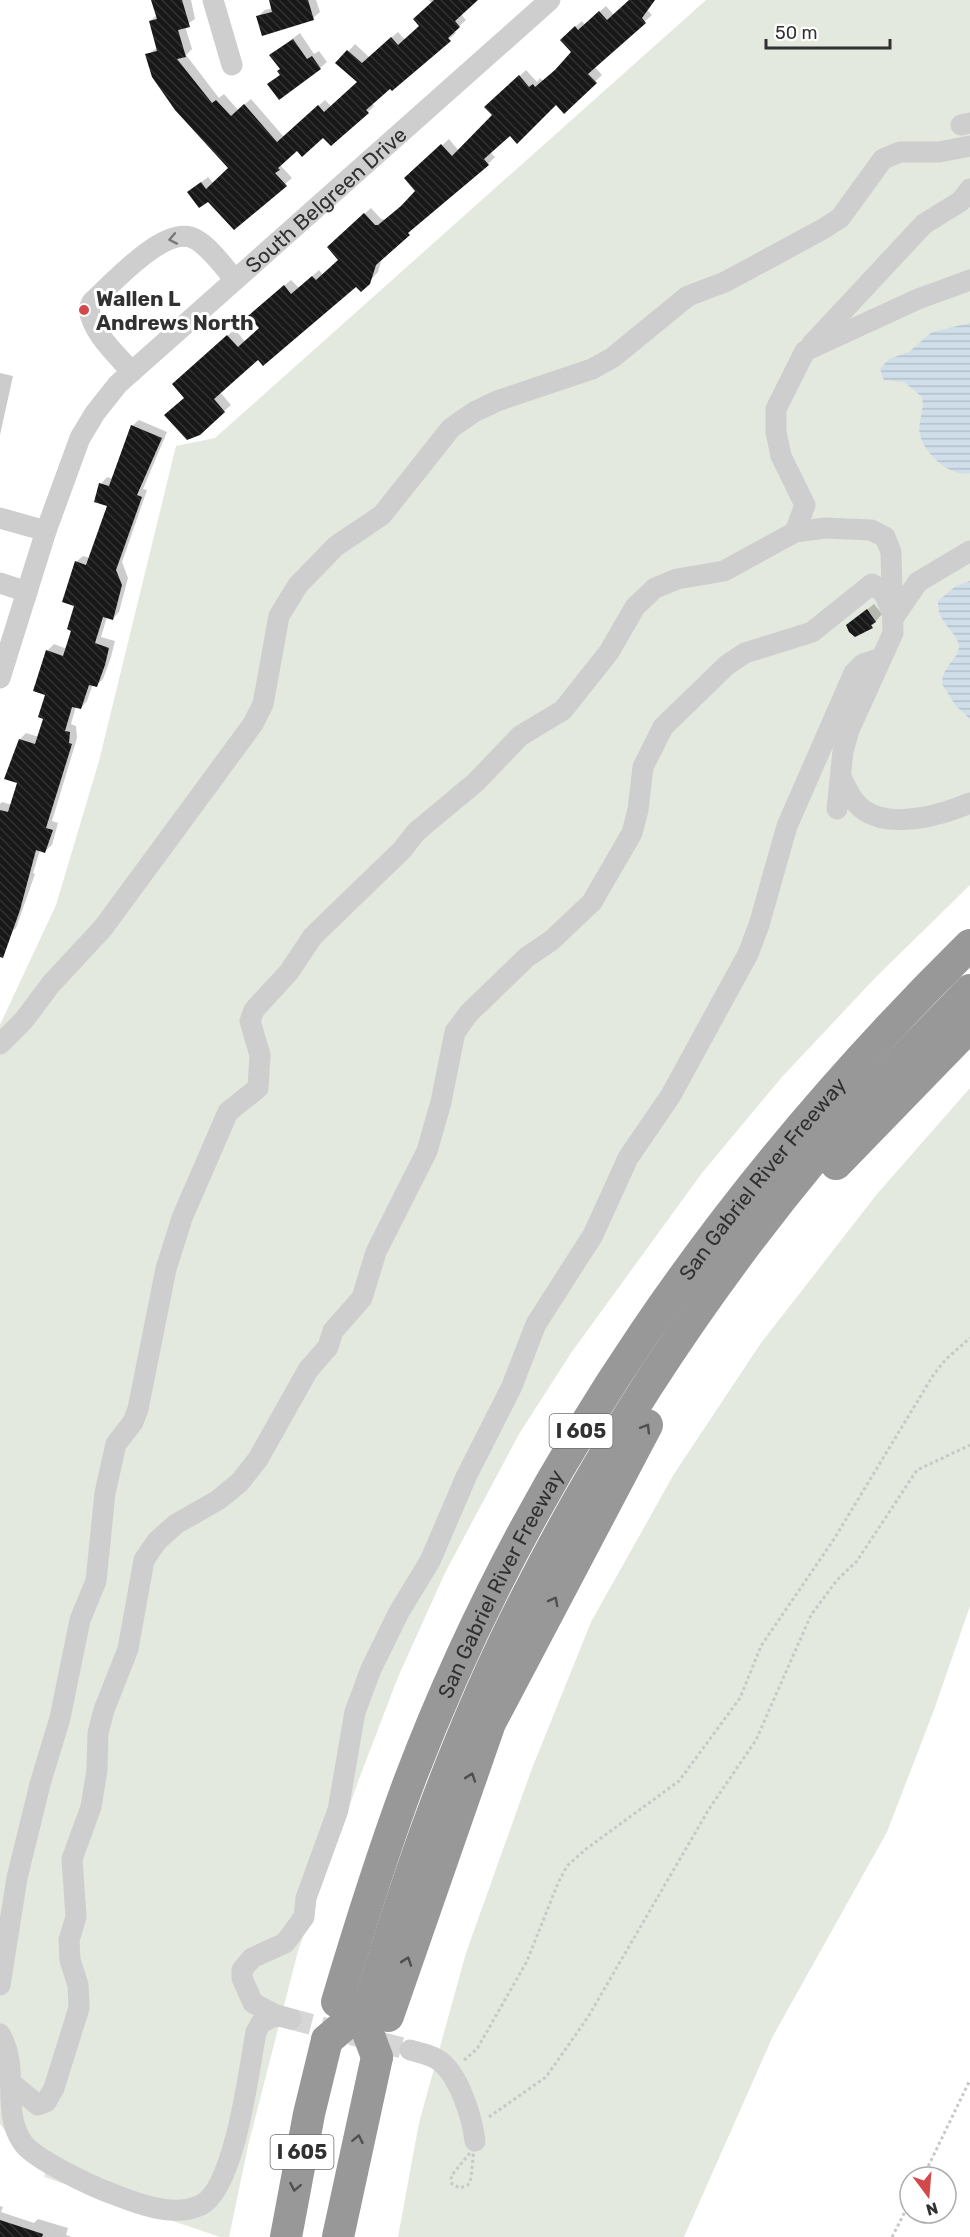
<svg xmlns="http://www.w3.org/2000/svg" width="970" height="2237" font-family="Rubik,sans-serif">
<defs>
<pattern id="water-rules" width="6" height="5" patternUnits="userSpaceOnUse" patternTransform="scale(1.5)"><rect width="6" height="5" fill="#d0deea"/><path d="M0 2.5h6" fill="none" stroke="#b3bfc9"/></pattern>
<pattern id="building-back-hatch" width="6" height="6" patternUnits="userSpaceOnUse" patternTransform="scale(1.5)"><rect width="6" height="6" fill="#181818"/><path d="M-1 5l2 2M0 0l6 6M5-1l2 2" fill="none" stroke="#313131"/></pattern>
</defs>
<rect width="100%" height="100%" fill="#fff"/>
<!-- green -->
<g fill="#e3e9de">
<path d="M706,0H970V885L875,978L782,1077L702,1173L571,1353L519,1434L445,1573L398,1677L359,1779L298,1951L248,2146L229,2237H220L44,2177L46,2169L23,2155L0,2124V1025L56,905L99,761L176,446L215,438Z"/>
<path d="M970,1088V1606L934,1710L887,1832L773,2036L684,2237H398L419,2123L466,1953L531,1771L591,1622L674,1474L761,1343L877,1194Z"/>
</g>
<!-- water -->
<g fill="url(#water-rules)">
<path d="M970,323V473C951,478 924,453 920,435C917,423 925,410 922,397L904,382L884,380L880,369L889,359L909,352L932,332Z"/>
<path d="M970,581V719L956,706L942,684C942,665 959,659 959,647C959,632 937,625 938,601L956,586Z"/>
</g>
<!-- shadow -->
<g fill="#0003">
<path d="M153,0H191L195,19L185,26L192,49L186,55L219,98L224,94L238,110L251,99L284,137L325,100L332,107L359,82L338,63L355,44L369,57L398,32L405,40L421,26L432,3L429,0H476L461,14L466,20L454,31L456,33L392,89L390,87L372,103L374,106L368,112L297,149L281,166L292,178L234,228L208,200L189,192L208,177L213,183L230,168L147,55L158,47L150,21L157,15Z"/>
<path d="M270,0H316L320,12L313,18L258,16L265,10L273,8Z"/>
<path d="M630,0H655L647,10L652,15L594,66L602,75L564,112L556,103L510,134L490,152L495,157L488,164L414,226L382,258L378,272L361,290L356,284L258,358L220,392L231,405L199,433L181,378L235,329L245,342L260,328L272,296L291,280L299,288L319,270L323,275L340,260L357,221L371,208L381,219L386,220L417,191L413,172L449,139L459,151L494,116L493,101L526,70L537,82L540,78L543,81L573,52L568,33L582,21L585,25L606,6L614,15Z"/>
<path d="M300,33L314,54L319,51L327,62L320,68L269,84L281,74V69L271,55Z"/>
<path d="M0,373L13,376L0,435Z"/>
<path d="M139,420L167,432L143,489L147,490L122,562L128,578L119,612L113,619L107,617L101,637L115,641L111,657L103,679L96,686L93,684L87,701L81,708L76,706L71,724L76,726L77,738L52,821L58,823L52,845L45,851L40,850L33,873L35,874L16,928L0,942V804L2,802L12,805L19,782L20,739L26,733L39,737L47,712V651L54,644L67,649L76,605V562L83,556L90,558L109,505L101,484L107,477L113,479L132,426Z"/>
<path d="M874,604L882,614L872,626L848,625Z"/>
<path d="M0,2206L3,2207L1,2212L34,2223L38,2219L68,2228L66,2235L72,2237H0Z"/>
</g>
<!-- building -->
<g fill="url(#building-back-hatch)">
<path d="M151,0H182L190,27L178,30L186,57L177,59L212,103L216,100L231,116L244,104L277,142L318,105L324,112L357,82L335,63L347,50L362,63L391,37L398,45L419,26L413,19L434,0H478L455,21L460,27L448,38L451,41L392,91L390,89L366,110L369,113L331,146L323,138L302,157L297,151L278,168L280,170L275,173L287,186L234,230L208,202L199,208L187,192L201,182L206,189L228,168L175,110L152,77L145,54L157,51L149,21L157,19Z"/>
<path d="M269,0H308L314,20L262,36L256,16L272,12Z"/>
<path d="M629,0H655L642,18L646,23L588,74L597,83L564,114L556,105L517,144L510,136L484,159L489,165L408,233L410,235L376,265L370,284L361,292L356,287L263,366L258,360L214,399L225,412L200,435L187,440L164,415L184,398L172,384L227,335L238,347L259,328L248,316L284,285L291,294L312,276L316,280L338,260L327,247L364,213L375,225H378L401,206L415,191L404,178L441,144L452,156L492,115L484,107L519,75L529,87L533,84L535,87L555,70L571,52L560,40L575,26L578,30L599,11L607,20Z"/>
<path d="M293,39L307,59L312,56L321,69L279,100L267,84L280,75L277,71L280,69L269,55Z"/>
<path d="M131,425L162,438L137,495L142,497L116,570L122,585L113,620L103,617L95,643L109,648L105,665L97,687L89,685L81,709L72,707L65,731L70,732L69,743L72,744L46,828L53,830L45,853L36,850L20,910L3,958L0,957V810L8,812L17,783L4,779L19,739L35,744L43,719L38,717L45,695L33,691L46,650L63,656L71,631L67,629L74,606L62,602L75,561L86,565L107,506L94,502L99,483L109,486Z"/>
<path d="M867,609L876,622L871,625L873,628L855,637L849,632L846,625Z"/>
<path d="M0,2220L43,2234L42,2237H0Z"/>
</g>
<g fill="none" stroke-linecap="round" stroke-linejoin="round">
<!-- minor-tunnel -->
<path stroke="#d6d6d6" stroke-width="21" stroke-dasharray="21 10" stroke-linecap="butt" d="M291,2019L410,2050"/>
<!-- path -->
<g stroke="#c8c8c8" stroke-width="3" stroke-dasharray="3 3" stroke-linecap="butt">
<path d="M464,2060L477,2049L527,1961L558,1883L567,1866L586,1849L679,1781L740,1698L761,1646L834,1539L934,1374L946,1359L970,1338"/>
<path d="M489,2117L546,2077L588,2017L709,1809L756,1740L811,1615L837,1580L857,1561L917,1470L970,1445"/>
<path d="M474,2148L471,2178L468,2185L460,2188L452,2184L451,2176Z"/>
<path d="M923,2177L970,2080"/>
<path d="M892,2237L910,2202"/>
</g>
<!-- minor -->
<g stroke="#cecece" stroke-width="21">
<path d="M213,0L232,65"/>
<path d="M961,125L970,123"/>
<path d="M812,344L924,224L961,201L970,189"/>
<path d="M132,372C116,354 93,334 89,309L92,302C113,283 166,223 195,239C210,247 224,267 235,280"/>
<path d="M0,518L46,531"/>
<path d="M795,532L805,505L781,456L776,432V409L805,351L918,299L970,280"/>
<path d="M0,583L27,592"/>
<path id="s1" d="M0,678L46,531L80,438L95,413L118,384L550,0"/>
<path d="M841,777C847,790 853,803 865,811C893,829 942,815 970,803"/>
<path d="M0,1044L24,1020L51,984L103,928L253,724L263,704L279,616L298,585L336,546L382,515L451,428L474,412L497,401L592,369L612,358L688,296L725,282L823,229L840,218L883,159L900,152H939L970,146"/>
<path d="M0,1985L17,1878L40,1784L60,1718L80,1620L96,1581L105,1493L116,1444L133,1422L138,1409L166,1269L182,1218L228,1112L258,1088L260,1055L250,1021L254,1010L289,972L313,936L402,850L416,832L476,782L520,736L563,710L609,652L635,607L655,588L677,579L724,571L795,532L825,528L871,530L885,537L891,552L893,633L849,730L843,751L837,809"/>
<path d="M276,2015L253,2003L242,1978V1970L252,1958L285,1943L304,1917L306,1898L338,1810L355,1712L371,1669L399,1612L430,1561L466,1477L512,1386L536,1324L593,1235L628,1158L671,1095L748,954L759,925L787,826L854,673L863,664L881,658"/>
<path d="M0,2034C21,2070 0,2111 23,2143C34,2159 93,2187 113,2194C138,2204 174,2218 201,2205C235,2188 249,2069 256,2032L261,2023L276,2015L291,2019"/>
<path d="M410,2050C420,2053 433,2055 441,2062C460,2078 472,2117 475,2141"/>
<path d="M0,2074L38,2105L46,2102L54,2088L79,2008L78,1985L70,1960L69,1940L76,1917L72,1859L91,1807L97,1770L98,1733L104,1710L128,1649L144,1560L157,1541L176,1524L218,1500L240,1482L258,1459L308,1370L328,1347L333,1331L362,1298L376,1252L427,1151L441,1102L455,1032L469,1013L527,957L552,940L592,902L632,833L638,810L643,767L663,727L727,665L745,653L812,632L872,584L884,593L894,617L918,582L970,551"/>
</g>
<!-- highway -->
<g stroke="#989898" stroke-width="32">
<path d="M836,1164L970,1026"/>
<path id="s2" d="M337,2002C359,1928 382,1855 409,1782C530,1463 728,1183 970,945"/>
<path d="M368,2009C410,1867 460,1726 528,1594C607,1439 704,1291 815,1157C864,1099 917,1045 970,990"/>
<path d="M388,2016L490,1723L647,1425"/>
<path d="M286,2237L309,2114L327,2040"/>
<path d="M338,2237L377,2057"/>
</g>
<!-- highway-bridge -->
<g stroke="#989898" stroke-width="32">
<path d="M368,2009L364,2022L377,2057"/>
<path d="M327,2040L348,2022L353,2006"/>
</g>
</g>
<!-- one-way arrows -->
<defs><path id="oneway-chevron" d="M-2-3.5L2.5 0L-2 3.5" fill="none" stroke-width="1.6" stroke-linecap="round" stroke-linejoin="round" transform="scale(1.5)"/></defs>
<use stroke="#787878" href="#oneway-chevron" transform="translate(173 239) rotate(169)"/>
<g stroke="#505050">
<use href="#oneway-chevron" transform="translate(646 1428) rotate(-58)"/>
<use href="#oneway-chevron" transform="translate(554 1601) rotate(-62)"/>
<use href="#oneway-chevron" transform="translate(471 1777) rotate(-71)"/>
<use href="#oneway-chevron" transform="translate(407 1961) rotate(-71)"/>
<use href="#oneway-chevron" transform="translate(358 2139) rotate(-78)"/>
<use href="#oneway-chevron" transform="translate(295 2187) rotate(101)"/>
</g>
<!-- markers -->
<circle fill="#d34849" stroke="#fff" stroke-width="2" cx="84" cy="310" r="6"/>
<g text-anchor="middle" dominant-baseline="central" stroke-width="6" stroke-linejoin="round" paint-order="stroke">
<!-- shield labels -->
<g fill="#fff" stroke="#6f6f6f" stroke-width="1.5">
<rect x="549.5" y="1414" width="63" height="34" rx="4.5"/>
<rect x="270.5" y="2135" width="63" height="34" rx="4.5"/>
</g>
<g font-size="20" font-weight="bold" fill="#313131">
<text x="581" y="1431">I 605</text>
<text x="302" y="2152">I 605</text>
</g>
<!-- street labels -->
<g font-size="21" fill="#313131" stroke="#fff">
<text stroke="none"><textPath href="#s1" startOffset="597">South Belgreen Drive</textPath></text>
<text stroke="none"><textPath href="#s2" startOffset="934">San Gabriel River Freeway</textPath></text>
<text stroke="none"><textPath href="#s2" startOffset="450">San Gabriel River Freeway</textPath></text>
</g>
<!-- poi labels -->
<g font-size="21" font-weight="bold" fill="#313131" stroke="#fff" text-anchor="start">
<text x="96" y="298">Wallen L<tspan x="96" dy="24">Andrews North</tspan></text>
</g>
</g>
<!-- north arrow -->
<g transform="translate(928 2195) rotate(164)"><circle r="28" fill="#ffffff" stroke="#adadad" stroke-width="1.5"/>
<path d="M0-4.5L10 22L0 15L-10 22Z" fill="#d34849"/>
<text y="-9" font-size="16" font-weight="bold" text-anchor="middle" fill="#313131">N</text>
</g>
<!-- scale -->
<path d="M766 39v9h124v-9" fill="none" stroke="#313131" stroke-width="3"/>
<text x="775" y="39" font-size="18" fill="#313131" stroke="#ffffff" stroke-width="4.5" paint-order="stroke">50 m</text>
</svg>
